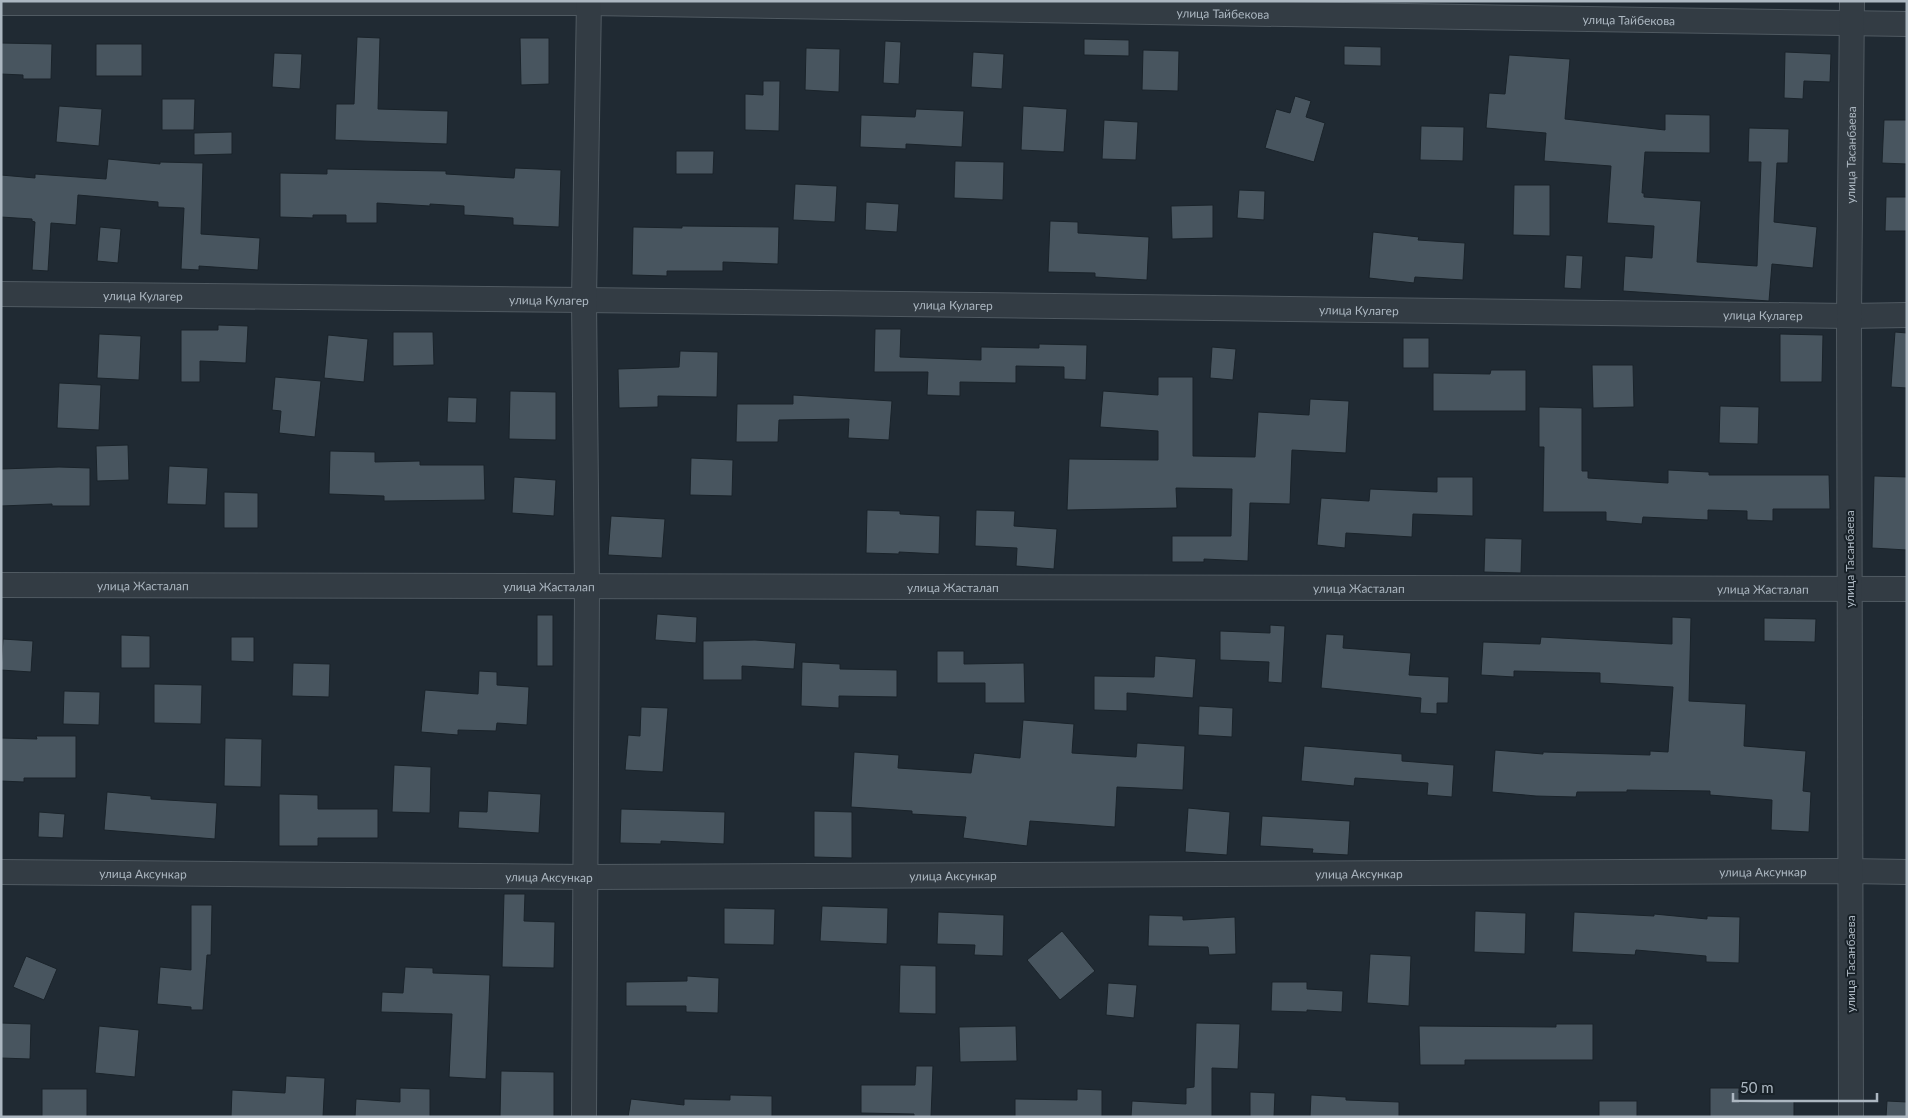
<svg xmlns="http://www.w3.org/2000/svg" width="1908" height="1118" font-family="Lato,sans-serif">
<rect width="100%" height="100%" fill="#202a33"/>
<!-- building -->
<g fill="#48555f" stroke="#1a232a">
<path d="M357,37L380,38L378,109L448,111L447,144L335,140L336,104H354Z"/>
<path d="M520,38H549V84L521,85Z"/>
<path d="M1084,39L1129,40V56L1084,55Z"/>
<path d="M885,41L901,42L899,84L883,83Z"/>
<path d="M1,43L52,44L51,79H23V75L1,74Z"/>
<rect x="96" y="44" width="46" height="32"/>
<path d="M1344,46L1381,47V66L1344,65Z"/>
<path d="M806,48L840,49L839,92L805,90Z"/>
<path d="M1143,50L1179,51L1178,91L1142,90Z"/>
<path d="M973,52L1004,54L1002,89L971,87Z"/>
<path d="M1785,52L1831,54L1830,82L1804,81L1803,99L1784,98Z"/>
<path d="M274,53L302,54L300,89L272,87Z"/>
<path d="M1509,55L1570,59L1565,119L1665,130V114L1710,115V153L1645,152L1642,193H1644V197L1701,201L1697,262L1757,266L1761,162H1748L1749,128L1789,129L1788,163H1777L1774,222L1817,227L1813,268L1772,264L1769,301L1623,291L1625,256L1652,258L1654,226L1607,223L1611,166L1544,161L1546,133L1486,128L1489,93L1505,94Z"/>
<path d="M763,81H780L779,131L745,130V94L763,95Z"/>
<path d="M1295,96L1311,101L1306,117L1325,123L1314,162L1265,148L1276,109L1290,113Z"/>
<path d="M162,99H195L194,130H162Z"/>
<path d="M59,106L102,109L99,146L56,142Z"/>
<path d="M1023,106L1067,109L1064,152L1021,150Z"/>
<path d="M916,109L964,111L962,147L906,144V149L860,147L861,115L915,117Z"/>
<path d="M1104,120L1138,122L1136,160L1102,159Z"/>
<path d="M1884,120H1907V164L1882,163Z"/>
<path d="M1421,126L1464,127L1463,161L1420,160Z"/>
<path d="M232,132V154L194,155V133Z"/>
<path d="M676,151H714L713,174H676Z"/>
<path d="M108,159L160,164V162L203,163L201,234L260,238L258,270L199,266V270L181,269L184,208L158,207V202L78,195L76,225L51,223L48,271L32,270L35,222L32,221V219L1,217V175L35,178V174L106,179Z"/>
<path d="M955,161L1004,162L1003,200L954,198Z"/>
<path d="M515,168L561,170L559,227L513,225V218L464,215V206L430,204V206L377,203V223H346V215H313V218L280,217V173L327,174V169L446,171V174L514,178Z"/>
<path d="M795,184L837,186L835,222L793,220Z"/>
<path d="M1514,185H1550V236L1513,235Z"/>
<path d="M1239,190L1265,191L1264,220L1237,218Z"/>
<path d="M1886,197H1907V231H1885Z"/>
<path d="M866,202L899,204L897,232L865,230Z"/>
<path d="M1213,205V238L1172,239L1171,206Z"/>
<path d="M1050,221L1078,222V233L1149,237L1147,280L1095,277V273L1048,272Z"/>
<path d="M682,226L779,227L778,264L723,262V271H667V276L632,275L633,227L682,228Z"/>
<path d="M100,227L121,229L118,263L97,261Z"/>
<path d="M1373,232L1419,237L1418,240L1465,243L1463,280L1415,277L1414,283L1369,278Z"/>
<path d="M1566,255L1583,256L1581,289L1564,288Z"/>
<path d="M218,325L248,326L246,363L200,361V382H181V330H218Z"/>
<path d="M875,329H901L900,357L981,360V347L1039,348V344L1087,345L1086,380L1064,379V367L1016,366V383L960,382V396L927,395L928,372H874Z"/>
<path d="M393,332H433L434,365L393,366Z"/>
<path d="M1895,332L1907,333V388L1891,387Z"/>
<path d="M99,334L141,336L139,380L97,378Z"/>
<path d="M1780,334L1823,335L1822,382H1780Z"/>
<path d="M328,335L368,339L364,382L324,378Z"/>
<rect x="1403" y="338" width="26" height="30"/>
<path d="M1212,347L1236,349L1233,380L1210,378Z"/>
<path d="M680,351L718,352L717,397L658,396V407L619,408L618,369L679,367Z"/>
<path d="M1592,365H1633L1634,407L1593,408Z"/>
<path d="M1491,370H1526V411H1433V373L1490,374Z"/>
<path d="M275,377L321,381L315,437L279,433L281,411L272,410Z"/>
<path d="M1158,377H1193V456L1255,457L1258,412L1309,415L1310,399L1349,401L1346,453L1292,450L1290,504L1250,503L1248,561L1204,559V562H1172V536H1231L1232,489L1176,488L1177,508L1067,510L1069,459L1158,460V431L1100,427L1103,391L1158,395Z"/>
<path d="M59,383L101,385L99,430L57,428Z"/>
<path d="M510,391L556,392V440L509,439Z"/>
<path d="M793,395L892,401L889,440L848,438L849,419L779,420L778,442H736L737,404H793Z"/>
<path d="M448,397L477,398L476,423L447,422Z"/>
<path d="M1720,406L1759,407L1758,444L1719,443Z"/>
<path d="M1539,407L1582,408V471H1588V478L1668,483V470L1709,472V475H1829L1830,509H1773V521L1747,520V511L1708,510V520L1643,517L1642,524L1606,521V512H1543L1544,447H1539Z"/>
<path d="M128,445L129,480L97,481L96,446Z"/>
<path d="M330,451L375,452V462L420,461V465H484L485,500L384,501V496L329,494Z"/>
<path d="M691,458L733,460L732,496L690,495Z"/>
<path d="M169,466L208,468L206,505L167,504Z"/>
<path d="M59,467L90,468V506H52V504L1,506V469Z"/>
<path d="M1874,476L1907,477V550L1872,548Z"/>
<path d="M514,477L556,480L554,516L512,513Z"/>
<path d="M1437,477H1473V516L1413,514L1412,537L1346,533L1345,548L1317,545L1321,498L1369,501L1370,489L1437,492Z"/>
<path d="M224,492L258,493V528H224Z"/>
<path d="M867,510L900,511V514L940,516L939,554L899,552V554L866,553Z"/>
<path d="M976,510L1015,511L1014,526L1057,529L1054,569L1016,566L1017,548L975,546Z"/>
<path d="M611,516L665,519L662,558L608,555Z"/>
<path d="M1485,538L1522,539L1521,573L1484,572Z"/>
<path d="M657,614L697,617L696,643L655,640Z"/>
<rect x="537" y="615" width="16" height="51"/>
<path d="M1672,617L1691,618L1689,701L1746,704L1744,746L1806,751L1803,791L1811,792L1809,832L1771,830L1772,800L1710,795V791L1627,790V792H1577L1576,797L1536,796L1492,792L1495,750L1543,754V752L1650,755V751L1668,752L1673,687L1600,683V673L1514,671V677L1481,675L1483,642L1540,644L1541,637L1672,644Z"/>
<path d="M1764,618L1816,619L1815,642L1764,641Z"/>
<path d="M1270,625L1285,626L1282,683L1268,682L1269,662L1220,660V631L1270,633Z"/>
<path d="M1326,634L1344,635L1343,648L1411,653L1409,675L1449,677L1448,703H1437V714L1420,713L1421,698L1321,688Z"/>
<path d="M121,635L150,636V668H121Z"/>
<path d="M231,637H254V662L231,661Z"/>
<path d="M3,639L33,641L31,672L1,670Z"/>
<path d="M755,640L796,643L794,669L742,666V680H703V641Z"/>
<path d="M937,651H964V664L1024,663L1025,703H985V683H937Z"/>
<path d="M1155,656L1196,659L1193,698L1127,693V711L1094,710V676L1154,677Z"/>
<path d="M802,662L840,664V669L897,670V697L839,696V708L801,706Z"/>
<path d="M293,663L330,664L329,697L292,696Z"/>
<path d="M479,671L497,672V685L529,687L527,725L497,723L496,731L458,730V735L421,732L425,690L478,694Z"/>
<path d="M154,684L202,685L201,724L154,723Z"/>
<path d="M64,691L100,692L99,725L63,724Z"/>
<path d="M1199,706L1233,708L1232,737L1198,735Z"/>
<path d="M641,707L668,708L663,772L625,770L628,735L640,736Z"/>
<path d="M1023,720L1074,724L1072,753L1136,757L1137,743L1185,746L1183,790L1117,787L1115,827L1030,821L1027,846L963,838L966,817L912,814V811L851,807L854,752L899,755L898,768L971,773L974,753L1020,758Z"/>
<path d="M36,736H76V778H24V782L1,781V738L37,739Z"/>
<path d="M225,738L262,739L261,787L224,786Z"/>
<path d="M1304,746L1402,754V761L1454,765L1452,797L1427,795L1428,783L1355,778L1354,786L1301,781Z"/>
<path d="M394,765L431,767L430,813L392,812Z"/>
<path d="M488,791L541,794L539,833L458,828L459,811L487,812Z"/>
<path d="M107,792L151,796V799L217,803L215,839L104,830Z"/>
<path d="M279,794L318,795V809H378V838H318V846H279Z"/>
<path d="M1188,808L1230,812L1227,855L1185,852Z"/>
<path d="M621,809L725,812L724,844L661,841V844L620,843Z"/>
<path d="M814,811L852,812V858L814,857Z"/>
<path d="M39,812L65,814L63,838L38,837Z"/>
<path d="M1262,816L1350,821L1348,855L1312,853L1313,849L1260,846Z"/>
<path d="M504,894H525L524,921L555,922L554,968L502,967Z"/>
<path d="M191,905H212L211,955H207L203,1010H191V1007L157,1004L160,967L191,970Z"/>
<path d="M822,906L888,908L887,944L820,941Z"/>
<path d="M724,908L775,909L774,945L724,944Z"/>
<path d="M1475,911L1526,913L1525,954L1474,952Z"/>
<path d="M938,912L1004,915L1003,956L974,955L975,945L937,944Z"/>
<path d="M1574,912L1654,916V914L1707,919V916L1740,917L1739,963L1706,962V956L1636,950L1635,955L1572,952Z"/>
<path d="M1149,915L1183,916V920L1235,917L1236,954L1209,955L1208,947L1148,946Z"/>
<path d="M1062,931L1095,971L1060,1000L1027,960Z"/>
<path d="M1370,954L1411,956L1409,1006L1367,1003Z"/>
<path d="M26,956L57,969L44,1000L13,987Z"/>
<path d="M900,965L936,966V1014L899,1013Z"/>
<path d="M405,967L433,968V973L490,975L486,1079L449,1077L452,1014L381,1012L382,992L403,993Z"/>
<path d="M687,976L719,978L718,1013L686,1012V1006H626V982L687,981Z"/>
<path d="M1272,982H1307V989L1343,991L1342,1012L1307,1010V1012L1271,1011Z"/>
<path d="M1108,983L1137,985L1134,1018L1106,1015Z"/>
<path d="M1,1023L31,1024L30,1059L1,1058Z"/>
<path d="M1196,1023L1240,1024L1238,1069L1212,1068V1117H1131L1132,1101L1186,1104V1088L1194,1087Z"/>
<path d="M1556,1024H1593V1060H1465V1065H1420L1419,1026L1556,1027Z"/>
<path d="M99,1026L139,1030L135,1077L95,1073Z"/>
<path d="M1016,1026L1017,1061L960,1062L959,1027Z"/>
<path d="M916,1066H933L931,1117H914V1114L861,1113V1085H915Z"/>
<path d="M501,1071L554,1072V1117H500Z"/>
<path d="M286,1076L325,1078L323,1117H231L232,1090L285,1093Z"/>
<path d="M400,1088L430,1089V1117H355L356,1099L400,1102Z"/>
<path d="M1710,1088H1739V1102L1794,1101V1117H1710Z"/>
<rect x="42" y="1089" width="45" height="28"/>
<path d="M1077,1089L1102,1090V1117H1015V1099L1077,1100Z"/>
<path d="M1250,1092L1275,1093L1274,1117H1250Z"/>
<path d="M730,1095L772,1096V1117H628L631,1099L684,1105V1099L730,1100Z"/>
<path d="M1311,1095L1346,1097V1100L1399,1102V1117H1310Z"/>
<rect x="1599" y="1101" width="38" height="16"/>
<path d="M1887,1101L1907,1102V1117H1886Z"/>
</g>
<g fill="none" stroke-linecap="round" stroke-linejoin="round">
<!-- minor casing -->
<g stroke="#505a62" stroke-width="26">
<g id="minor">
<path id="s1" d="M1,3H589L1907,24"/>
<path id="s2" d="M1,294L584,300L1849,316L1907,315"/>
<path id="s3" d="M1,585L1907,589"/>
<path id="s4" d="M1,872L587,877L1850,871L1907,872"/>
<path d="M584,1117L587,588L584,300L589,1"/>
<path id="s5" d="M1851,1117L1849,316L1852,1"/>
</g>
</g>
<!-- minor -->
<use href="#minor" stroke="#333c44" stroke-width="24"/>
</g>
<g text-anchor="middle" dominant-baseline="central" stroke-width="4" stroke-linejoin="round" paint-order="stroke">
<!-- street labels -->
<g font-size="12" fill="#acb7c1" stroke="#182128">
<text stroke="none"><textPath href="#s1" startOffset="1222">улица Тайбекова</textPath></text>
<text stroke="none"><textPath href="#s1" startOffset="1628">улица Тайбекова</textPath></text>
<text stroke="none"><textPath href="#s5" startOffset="962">улица Тасанбаева</textPath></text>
<text stroke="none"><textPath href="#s2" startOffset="142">улица Кулагер</textPath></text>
<text stroke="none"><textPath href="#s2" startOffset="548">улица Кулагер</textPath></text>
<text stroke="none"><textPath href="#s2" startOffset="952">улица Кулагер</textPath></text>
<text stroke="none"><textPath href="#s2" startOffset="1358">улица Кулагер</textPath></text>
<text stroke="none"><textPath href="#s2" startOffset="1762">улица Кулагер</textPath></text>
<text transform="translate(1849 559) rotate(-90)">улица Тасанбаева</text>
<text stroke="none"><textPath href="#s3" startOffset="142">улица Жасталап</textPath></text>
<text stroke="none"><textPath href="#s3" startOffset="548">улица Жасталап</textPath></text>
<text stroke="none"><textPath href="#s3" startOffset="952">улица Жасталап</textPath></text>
<text stroke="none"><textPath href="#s3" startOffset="1358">улица Жасталап</textPath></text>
<text stroke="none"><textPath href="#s3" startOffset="1762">улица Жасталап</textPath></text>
<text stroke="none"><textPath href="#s4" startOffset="1762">улица Аксункар</textPath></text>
<text stroke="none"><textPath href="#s4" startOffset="142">улица Аксункар</textPath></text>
<text stroke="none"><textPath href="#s4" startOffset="1358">улица Аксункар</textPath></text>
<text stroke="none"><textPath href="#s4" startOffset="952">улица Аксункар</textPath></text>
<text stroke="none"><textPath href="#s4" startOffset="548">улица Аксункар</textPath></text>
<text transform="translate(1850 964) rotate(-90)">улица Тасанбаева</text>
</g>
</g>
<!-- border -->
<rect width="1908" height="1118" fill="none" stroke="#acb7c1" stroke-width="5"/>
<!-- scale -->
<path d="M1733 1093v8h144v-8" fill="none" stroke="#acb7c1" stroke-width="2.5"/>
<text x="1740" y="1093" font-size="15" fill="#acb7c1" stroke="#182128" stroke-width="4" paint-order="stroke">50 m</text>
</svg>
